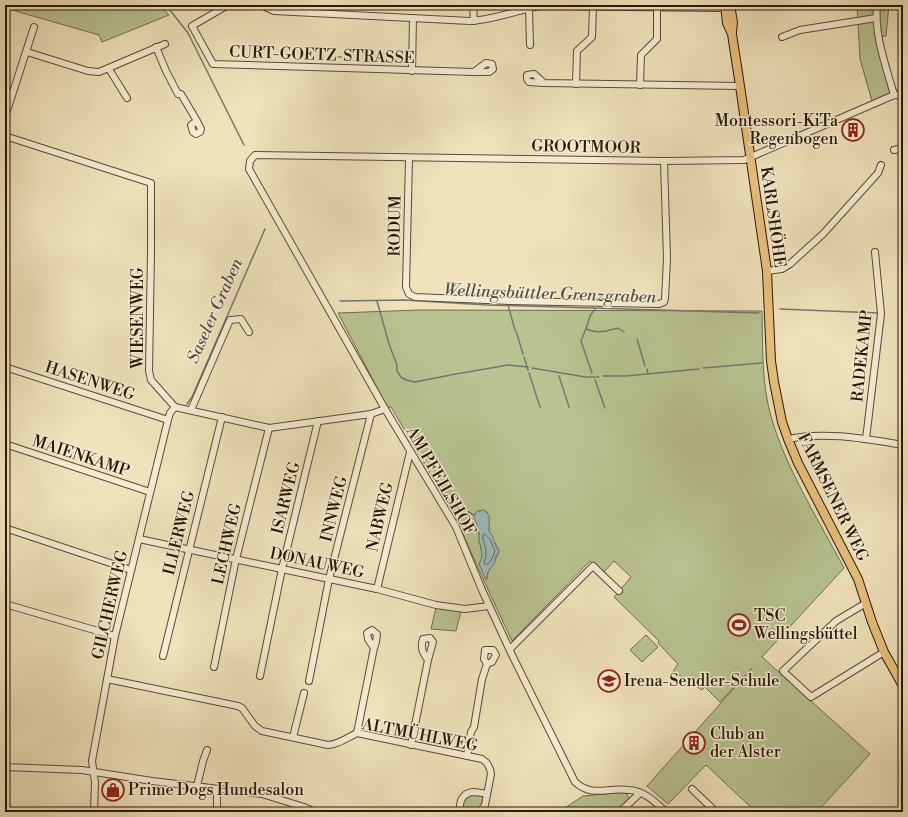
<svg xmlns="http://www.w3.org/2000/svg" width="908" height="817" font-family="'Libre Bodoni',serif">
<rect width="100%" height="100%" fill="#f0e2bb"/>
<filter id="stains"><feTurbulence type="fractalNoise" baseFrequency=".005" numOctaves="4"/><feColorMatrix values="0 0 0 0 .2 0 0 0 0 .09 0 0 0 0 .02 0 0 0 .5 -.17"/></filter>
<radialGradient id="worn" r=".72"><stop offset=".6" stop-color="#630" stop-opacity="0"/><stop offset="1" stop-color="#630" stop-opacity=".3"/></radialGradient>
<!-- green -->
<g fill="#b8c391" stroke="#726c4c" fill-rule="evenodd">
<path d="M5,5H160L169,15L102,42L99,35L5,8Z"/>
<path d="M857,5H889L886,36L876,37L890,93L872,101L860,59Z"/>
<path d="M419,310L762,311C763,347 761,384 772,420C787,470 819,521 844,568L762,657L870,754L817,812H756L706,765L668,804L647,786L752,668L720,702L705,687L702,690L673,671L678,664L658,643L659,641L614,597L631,577L614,561L603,573L590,561L512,641L478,568L454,514L391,407L388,408L385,403L338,313ZM484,510L487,512L489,522V531L499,551C496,562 487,568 487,579L479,564L482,557L481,547L479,542V532L475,519L478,511Z"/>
<path d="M436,607L461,611L456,631L431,629Z"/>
<path d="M646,635L658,647L642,662L630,650Z"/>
<path d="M626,792L629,799L614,812H559L583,796Z"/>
<path d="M473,794L484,797L481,807L475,812H463C462,800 462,799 473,794Z"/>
</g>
<!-- water -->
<path fill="#9fbbbb" stroke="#717973" d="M484,510L489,515V531L493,537L495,544L499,551L495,558V562L488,572L486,580L479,564L482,557L481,547L479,542V532L474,517L476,512Z"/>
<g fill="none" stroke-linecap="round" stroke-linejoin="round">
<!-- shore -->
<path stroke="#666862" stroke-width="1" d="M485,534L490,539L495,551L491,561L486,565L484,563C486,558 487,551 485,546C484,541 482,540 483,535Z"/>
<!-- stream -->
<g stroke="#717973" stroke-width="1.5">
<path d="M166,5L188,33L244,145"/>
<path d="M340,301L405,300L487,305L759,313"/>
<path d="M377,301L389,344L397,365V371L401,377L406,380L415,382L461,373"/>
<path d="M508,305L515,330"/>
<path d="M780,309L878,313"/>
<path d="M586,329C598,334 606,331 618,328L624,332"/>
<path d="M516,331L523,354"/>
<path d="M585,331L581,341L592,373"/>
<path d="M585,331C589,324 588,314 595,310L594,308"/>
<path d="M637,339L645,366"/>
<path d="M524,357L528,370"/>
<path d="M532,368L585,377H599"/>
<path d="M703,368L762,363"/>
<path d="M647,369L648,374"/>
<path d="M462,373L508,365L528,367"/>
<path d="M529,373L540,407"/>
<path d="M559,376L569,407"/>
<path d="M603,376H626L699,369"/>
<path d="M595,380L605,408"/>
<path d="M187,404L192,397L265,229"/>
<path d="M455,515L467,511L474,515"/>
</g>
<!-- minor casing -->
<g stroke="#5d4935" stroke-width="8">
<g id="minor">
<path d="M228,5L192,26L213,64L474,72H489L493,69L492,64L486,63L474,72"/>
<path d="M261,5L274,11L470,21C495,20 517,10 540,6L718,8L728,7"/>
<path d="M473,5L474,21"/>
<path d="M877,5C874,35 886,66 894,95"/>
<path d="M529,8L530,45"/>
<path d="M782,37L800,30L876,18"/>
<path d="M156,47L166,71L178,94H181L197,121L191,125L193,132L196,134L200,132L201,129L197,121"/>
<path d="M27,52L88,71L99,72L165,44"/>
<path d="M109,69L127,98"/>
<path d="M412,71L413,18"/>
<path d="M544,83L529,82L527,79V75L534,74L544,83L740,86"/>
<path d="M576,84L577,51L592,37L593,6"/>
<path d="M640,85L641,55L657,39V5"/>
<path d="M5,117L34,27"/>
<path d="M5,136L151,183V252L149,371L151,380L175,407L269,428L371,414L385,409"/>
<path d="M894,150L903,148"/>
<path d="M409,158L406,287L409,294L415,297L510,301L659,304L664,302L665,299L667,259L664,161"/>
<path d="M767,271L782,269L790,264L823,234L878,173L881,165"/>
<path d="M5,367L168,420"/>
<path d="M191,410L230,320L241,319L249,332"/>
<path d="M788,439C825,431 866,439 903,445"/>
<path d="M866,439L881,314L875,252"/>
<path d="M5,444L150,492"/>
<path d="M5,528L131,570"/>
<path d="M139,539L377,589L436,605L465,609L489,606"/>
<path d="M377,589L410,452"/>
<path d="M866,603L836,621L783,671L811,697L884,652"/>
<path d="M5,604L115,636"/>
<path d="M510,649L593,566L619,591"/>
<path d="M163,656L222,417"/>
<path d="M214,667L236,559L269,428"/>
<path d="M260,676L282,569L318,421"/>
<path d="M107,679L238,706L242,708L255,726L262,731L328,745C340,744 346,738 357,733L482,759L487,763L490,769L491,774L485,805L480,812"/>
<path d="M309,681L329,579L371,414"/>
<path d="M357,733L374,648L376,642L377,634L372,630L367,633L368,639L374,648"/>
<path d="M293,737L304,693"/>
<path d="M411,745L428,660L433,642L430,638L423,639C420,648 423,653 428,660"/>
<path d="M467,756L471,732L474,727L482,679L487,664L484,659L485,650H493L496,655L492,662L487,664"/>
<path d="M5,767L82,770L152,781L262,794L304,807L315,812"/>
<path d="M197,786L203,761L207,750"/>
<path d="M692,789L716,812"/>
<path d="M94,812L95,782L92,761L115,636L168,420L170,413L175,407"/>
<path d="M217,812V789"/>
<path d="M461,812C458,803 462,793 473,792C477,792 482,793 487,794"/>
<path d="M620,812L640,793"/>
<path d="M666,812C655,802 645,791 629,790C607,787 593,798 575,782L512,655L482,590L456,527L385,409L249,169L250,161L255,155L664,161L744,160L894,95L903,96"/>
</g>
</g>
<!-- major casing -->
<g stroke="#2c1608" stroke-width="10">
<g id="major">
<path d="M725,5L727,23L732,34L740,86L767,271L771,361L774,382L782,422L788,439L798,463L858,579L872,622L884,652L903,686"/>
<path d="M730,5L733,22L732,32"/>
</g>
</g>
<!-- minor -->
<use href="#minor" stroke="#f5ecd3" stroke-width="6"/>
<!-- major -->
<use href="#major" stroke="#e8c17e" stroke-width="8"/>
</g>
<!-- icons -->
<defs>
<g id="building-ring" transform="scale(1.15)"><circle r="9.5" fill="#f5ecd3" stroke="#8f2418" stroke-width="1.5"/><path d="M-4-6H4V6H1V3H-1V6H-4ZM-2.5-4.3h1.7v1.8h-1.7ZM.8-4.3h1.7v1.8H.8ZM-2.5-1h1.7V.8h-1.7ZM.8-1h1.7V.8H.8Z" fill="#8f2418"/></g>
<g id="stadium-ring" transform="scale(1.15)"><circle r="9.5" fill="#f5ecd3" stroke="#8f2418" stroke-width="1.5"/><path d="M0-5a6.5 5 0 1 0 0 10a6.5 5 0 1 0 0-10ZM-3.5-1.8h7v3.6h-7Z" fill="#8f2418"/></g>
<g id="school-ring" transform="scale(1.15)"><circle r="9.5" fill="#f5ecd3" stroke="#8f2418" stroke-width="1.5"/><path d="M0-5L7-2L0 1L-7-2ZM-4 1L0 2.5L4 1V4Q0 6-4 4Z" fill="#8f2418"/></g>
<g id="shop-ring" transform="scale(1.15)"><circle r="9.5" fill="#f5ecd3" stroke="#8f2418" stroke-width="1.5"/><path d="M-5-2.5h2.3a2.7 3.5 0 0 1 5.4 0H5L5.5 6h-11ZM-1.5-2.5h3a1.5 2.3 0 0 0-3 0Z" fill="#8f2418"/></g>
</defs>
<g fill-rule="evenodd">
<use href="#building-ring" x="853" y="130"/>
<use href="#stadium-ring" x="739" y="625"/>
<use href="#school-ring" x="609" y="681"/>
<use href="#building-ring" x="694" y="743"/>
<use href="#shop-ring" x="113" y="790"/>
</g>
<g text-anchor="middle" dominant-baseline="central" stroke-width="3" stroke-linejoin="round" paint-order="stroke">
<!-- street labels -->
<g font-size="16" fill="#2c1608" stroke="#f5ecd3">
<text transform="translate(322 55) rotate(2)">CURT-GOETZ-STRASSE</text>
<text transform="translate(586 147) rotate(1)">GROOTMOOR</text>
<text transform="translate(773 217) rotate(82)">KARLSHÖHE</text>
<text transform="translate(395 226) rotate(-89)">RODUM</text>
<text transform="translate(138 318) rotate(-90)">WIESENWEG</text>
<text transform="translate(862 356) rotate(-84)">RADEKAMP</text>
<text transform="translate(90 381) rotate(18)">HASENWEG</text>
<text transform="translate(81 456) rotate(18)">MAIENKAMP</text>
<text transform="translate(441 481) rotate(60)">AM PFEILSHOF</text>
<text transform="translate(833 497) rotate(64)">FARMSENER WEG</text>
<text transform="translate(286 498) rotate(-76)">ISARWEG</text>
<text transform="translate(334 509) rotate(-76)">INNWEG</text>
<text transform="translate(380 517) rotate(-77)">NABWEG</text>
<text transform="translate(179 533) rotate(-76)">ILLERWEG</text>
<text transform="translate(227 544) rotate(-77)">LECHWEG</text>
<text transform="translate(317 563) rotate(12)">DONAUWEG</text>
<text transform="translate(110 605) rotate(-77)">GILCHERWEG</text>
<text transform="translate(420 735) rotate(11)">ALTMÜHLWEG</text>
</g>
<!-- poi labels -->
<g font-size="16" fill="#2c1608" stroke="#f5ecd3" text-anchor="start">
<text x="838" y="121" text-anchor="end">Montessori-KiTa<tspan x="838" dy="18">Regenbogen</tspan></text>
<text x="754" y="616">TSC<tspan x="754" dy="18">Wellingsbüttel</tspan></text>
<text x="624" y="681">Irena-Sendler-Schule</text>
<text x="710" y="734">Club an<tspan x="710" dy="18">der Alster</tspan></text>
<text x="128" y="790">Prime Dogs Hundesalon</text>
</g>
<!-- water labels -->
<g font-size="17" font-style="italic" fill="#545047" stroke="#f5ecd3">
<text transform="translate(550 294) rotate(2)">Wellingsbüttler Grenzgraben</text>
<text transform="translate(215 311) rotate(-66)">Saseler Graben</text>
</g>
</g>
<!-- margin -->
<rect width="908" height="817" fill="none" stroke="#f0e2bb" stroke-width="20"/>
<rect x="6" y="6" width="896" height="805" fill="none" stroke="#2c1608" stroke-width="2"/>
<rect x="10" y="10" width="888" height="797" fill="none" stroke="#2c1608"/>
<rect width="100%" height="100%" filter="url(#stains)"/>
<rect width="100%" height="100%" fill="url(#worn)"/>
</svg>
